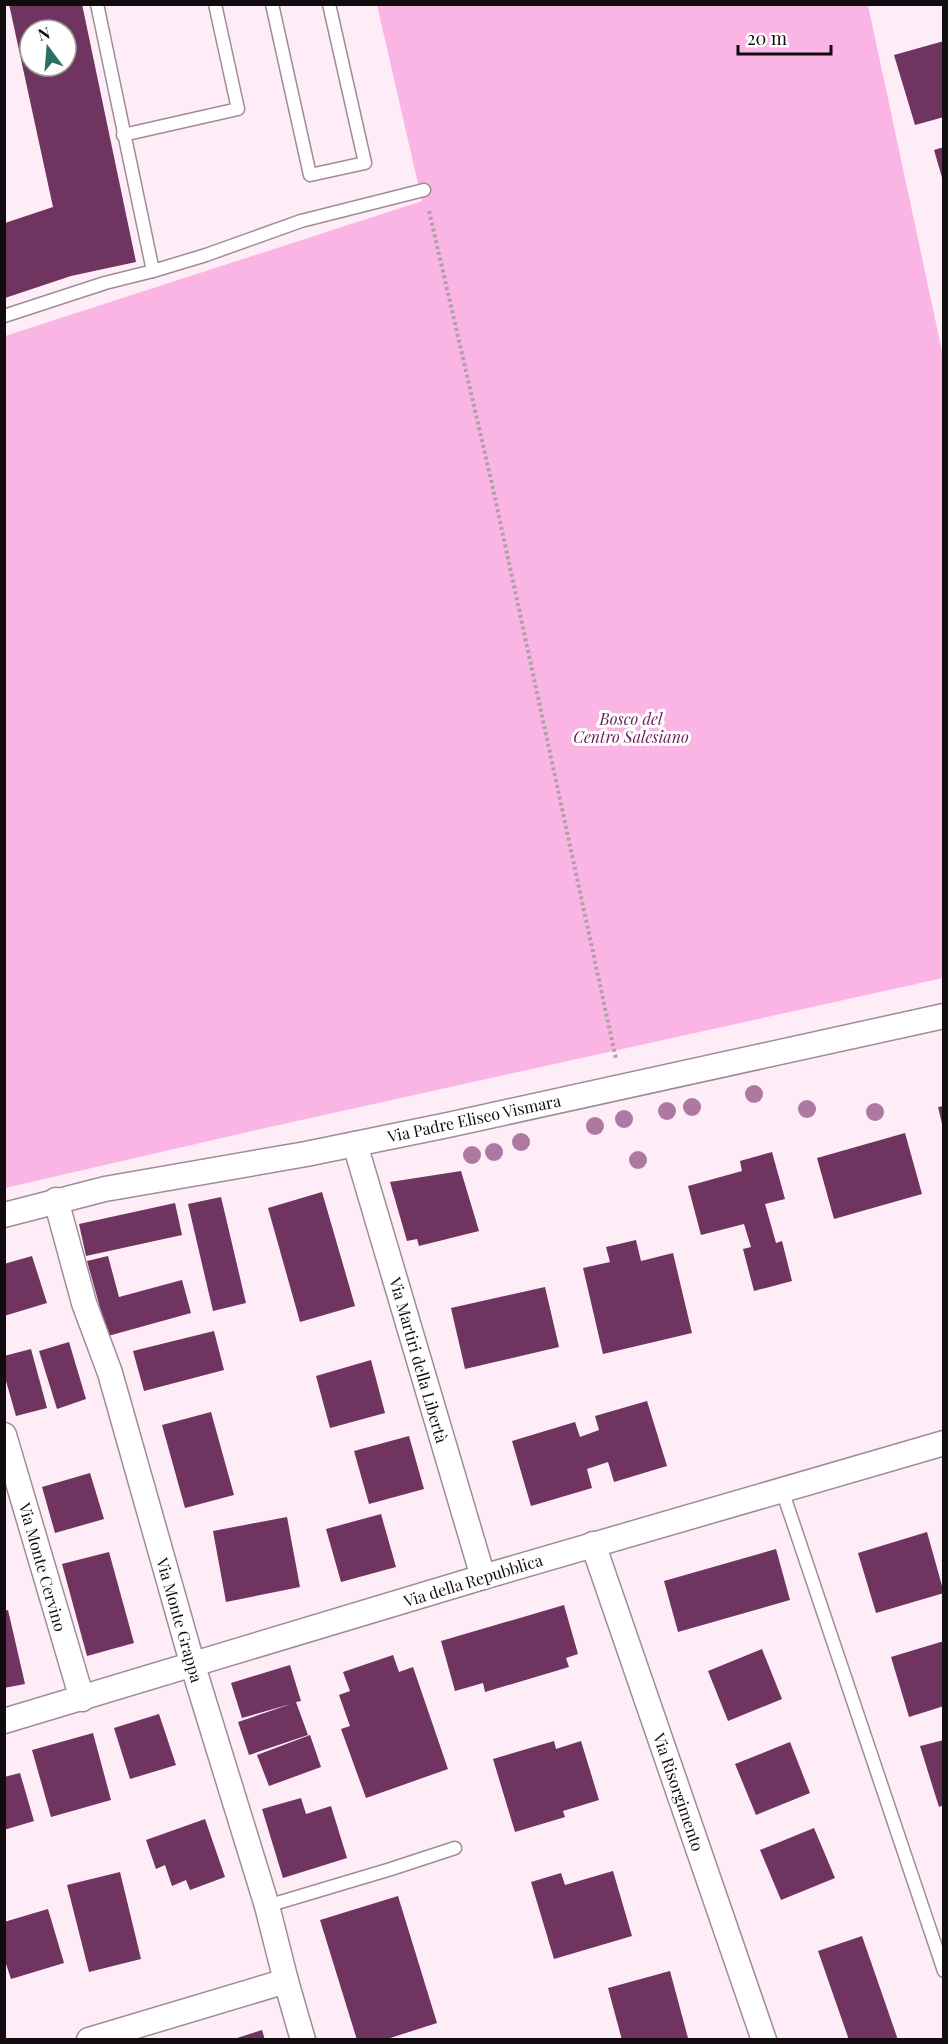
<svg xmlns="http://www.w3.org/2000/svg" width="948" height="2044" font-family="'Playfair Display',serif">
<rect width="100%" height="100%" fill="#feecf7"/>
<!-- green -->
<path fill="#fab5e4" d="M377,5H868L943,356V978L252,1131L5,1188V336L422,201Z"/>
<!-- building -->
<g fill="#6f345f" fill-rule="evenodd">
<path d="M9,4H82L136,262L71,276L5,298V223L53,207ZM30,30H66V66H30Z"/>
<path d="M944,41V117L915,125L894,55Z"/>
<path d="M944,147V181H943L934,150Z"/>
<path d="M944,1106V1128H943L938,1107Z"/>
<path d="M905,1133L922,1194L834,1219L817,1158Z"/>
<path d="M772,1152L785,1199L765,1204L776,1243L782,1241L792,1281L754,1291L743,1249L751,1247L744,1224L701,1235L688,1186L742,1171L740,1161Z"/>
<path d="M461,1171L479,1231L419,1246L417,1239L407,1241L390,1182Z"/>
<path d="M322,1192L355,1306L300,1322L268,1208Z"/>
<path d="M221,1197L246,1303L213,1311L188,1204Z"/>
<path d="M175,1203L182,1235L86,1256L79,1224Z"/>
<path d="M636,1240L641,1261L673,1253L692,1333L603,1354L583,1268L610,1262L606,1247Z"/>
<path d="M32,1256L47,1303L4,1316V1264Z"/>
<path d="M108,1256L119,1297L182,1280L191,1313L108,1336L87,1261Z"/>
<path d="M545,1287L559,1347L465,1369L451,1308Z"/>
<path d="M214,1331L224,1370L144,1391L133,1351Z"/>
<path d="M69,1342L86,1399L57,1409L39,1351Z"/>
<path d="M31,1349L47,1408L16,1416L4,1374V1356Z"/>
<path d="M371,1360L385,1413L330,1428L316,1376Z"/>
<path d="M647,1401L667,1466L614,1482L608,1462L587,1469L592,1488L531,1506L512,1441L575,1422L580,1437L599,1430L595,1416Z"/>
<path d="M211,1412L234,1495L185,1508L162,1425Z"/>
<path d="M409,1436L424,1489L369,1504L354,1451Z"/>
<path d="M90,1473L104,1519L55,1533L42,1487Z"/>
<path d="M381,1514L396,1567L341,1582L326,1529Z"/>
<path d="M287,1517L300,1587L226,1602L213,1531Z"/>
<path d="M927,1532L944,1593L876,1613L858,1553Z"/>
<path d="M776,1549L790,1600L678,1632L664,1581Z"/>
<path d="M109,1552L134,1643L87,1656L62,1564Z"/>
<path d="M564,1605L578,1654L566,1658L569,1667L485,1692L483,1683L455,1691L441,1641Z"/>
<path d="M8,1610L25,1684L4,1688V1611Z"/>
<path d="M944,1641V1706L909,1717L891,1657Z"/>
<path d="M762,1649L782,1699L728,1721L708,1671Z"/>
<path d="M393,1655L399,1672L413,1667L448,1769L366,1798L341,1729L350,1726L339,1695L350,1691L343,1672Z"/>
<path d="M290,1665L301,1701L296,1702L308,1735L249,1755L238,1722L291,1704L242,1718L231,1683Z"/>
<path d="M159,1714L176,1765L130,1779L114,1728Z"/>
<path d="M93,1733L111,1800L51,1817L32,1750Z"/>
<path d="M310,1735L321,1767L269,1786L257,1755Z"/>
<path d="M944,1740V1805L939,1807L920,1746Z"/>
<path d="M554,1741L556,1749L581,1741L599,1800L563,1811L565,1817L515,1832L493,1759Z"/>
<path d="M790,1742L810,1793L756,1815L735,1764Z"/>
<path d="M20,1773L34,1821L4,1830V1777Z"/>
<path d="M301,1798L306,1814L331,1806L347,1858L283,1878L262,1809Z"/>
<path d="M205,1819L225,1877L190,1890L186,1880L172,1886L165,1865L156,1869L146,1840Z"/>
<path d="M814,1828L835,1878L781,1900L760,1850Z"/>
<path d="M613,1871L632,1936L554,1959L531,1882L561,1873L565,1885Z"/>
<path d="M120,1872L141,1959L89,1972L67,1885Z"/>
<path d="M398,1896L437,2023L384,2040H357L320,1920Z"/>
<path d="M48,1909L64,1963L11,1979L4,1958V1922Z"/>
<path d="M862,1936L898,2040H849L818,1951Z"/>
<path d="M670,1971L688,2038L681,2040H622L608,1988Z"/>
<path d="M262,2030L265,2040H234V2039Z"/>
</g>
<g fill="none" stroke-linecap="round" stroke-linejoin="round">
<!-- lane casing -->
<g stroke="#9e8d98" stroke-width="15">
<g id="lane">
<path d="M272,4L310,175L365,163L329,4"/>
<path d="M123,135L238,109L215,4"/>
<path d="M153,271L206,255L301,221L424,190"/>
<path d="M4,316L105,283L153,271L97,4"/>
<path d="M782,1490L944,1971"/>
<path d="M267,1906L391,1869L455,1848"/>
</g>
</g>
<!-- street casing -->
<g stroke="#9e8d98" stroke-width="27">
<g id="street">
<path d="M355,1144L483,1577"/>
<path d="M56,1200L84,1303L110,1373L193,1666L267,1906L286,1981L303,2040"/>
<path d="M4,1215L105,1189L306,1154L448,1125L944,1016"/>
<path d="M4,1435L82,1699"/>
<path d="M593,1544L764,2040"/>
<path d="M4,1721L483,1577L944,1443"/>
<path d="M89,2040L286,1981"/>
</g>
</g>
<!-- path -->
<path stroke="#ada0a8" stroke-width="4" stroke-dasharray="3 3" stroke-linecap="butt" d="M429,211L492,484L616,1059"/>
<!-- lane -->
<use href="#lane" stroke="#fff" stroke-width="12"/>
<!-- street -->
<use href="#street" stroke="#fff" stroke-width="24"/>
</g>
<!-- trees -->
<g fill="#ad79a0">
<circle cx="754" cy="1094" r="9"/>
<circle cx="692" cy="1107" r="9"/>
<circle cx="807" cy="1109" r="9"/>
<circle cx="667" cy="1111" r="9"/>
<circle cx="875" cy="1112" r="9"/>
<circle cx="624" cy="1119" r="9"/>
<circle cx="595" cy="1126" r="9"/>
<circle cx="521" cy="1142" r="9"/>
<circle cx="494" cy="1152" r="9"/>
<circle cx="472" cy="1155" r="9"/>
<circle cx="638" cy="1160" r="9"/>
</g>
<g text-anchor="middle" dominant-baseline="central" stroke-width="6" stroke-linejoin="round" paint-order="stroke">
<!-- park labels -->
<g font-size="16" font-style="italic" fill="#6a1b58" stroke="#fff">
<text x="631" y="718">Bosco del<tspan x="631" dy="18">Centro Salesiano</tspan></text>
</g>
<!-- street labels -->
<g font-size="16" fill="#120c10" stroke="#fff">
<text transform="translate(474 1118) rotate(-12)">Via Padre Eliseo Vismara</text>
<text transform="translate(419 1360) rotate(74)">Via Martiri della Libertà</text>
<text transform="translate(43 1567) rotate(74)">Via Monte Cervino</text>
<text transform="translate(473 1580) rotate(-17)">Via della Repubblica</text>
<text transform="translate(180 1620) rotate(74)">Via Monte Grappa</text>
<text transform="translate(679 1792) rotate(71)">Via Risorgimento</text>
</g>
</g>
<!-- border -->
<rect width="948" height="2044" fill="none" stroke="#120c10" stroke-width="12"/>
<!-- north arrow -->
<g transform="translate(48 48) rotate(344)"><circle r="28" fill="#ffffff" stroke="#a09e9f" stroke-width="1.5"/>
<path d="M0-4.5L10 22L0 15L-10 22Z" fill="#2b6f62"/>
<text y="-9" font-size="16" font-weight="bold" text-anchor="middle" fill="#120c10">N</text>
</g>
<!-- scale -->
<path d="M738 45v9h93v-9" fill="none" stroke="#120c10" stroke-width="3"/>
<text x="747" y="45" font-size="18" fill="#120c10" stroke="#ffffff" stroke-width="4.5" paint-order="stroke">20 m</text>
</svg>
